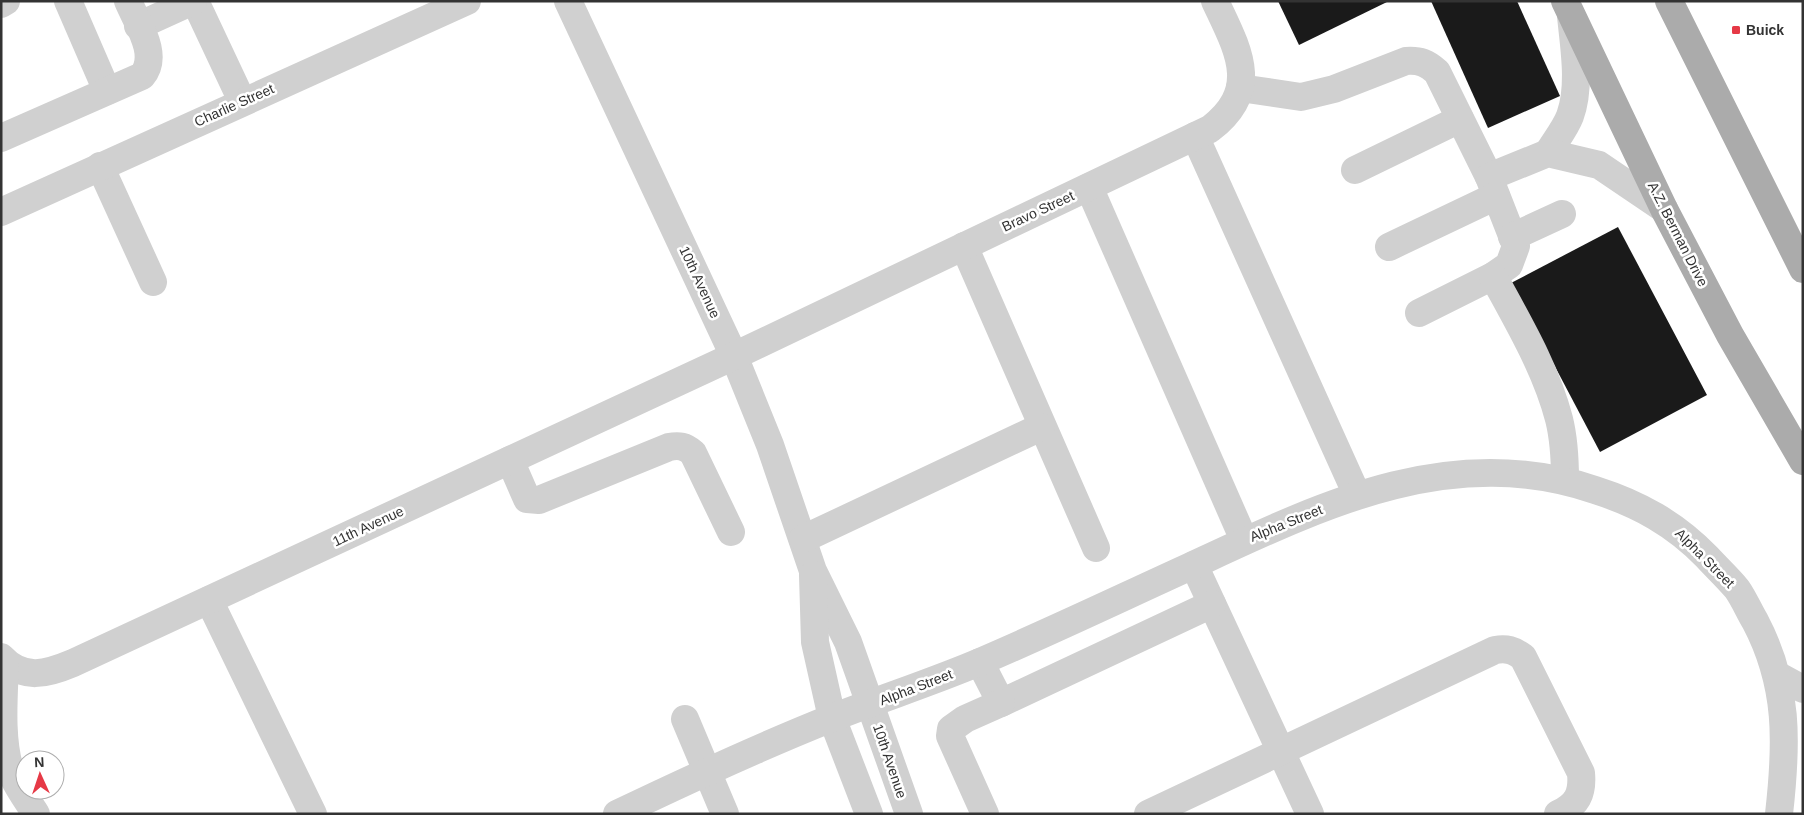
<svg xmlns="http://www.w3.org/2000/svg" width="1804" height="815" font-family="Helvetica,sans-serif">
<rect width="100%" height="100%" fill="#fff"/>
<!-- building -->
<g fill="#1a1a1a">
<path d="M1278,1H1389L1299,45Z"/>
<path d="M1431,1H1517L1560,96L1488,128Z"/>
<path d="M1618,227L1707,395L1600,452L1511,283Z"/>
</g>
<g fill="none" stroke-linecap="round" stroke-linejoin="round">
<!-- minor -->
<g stroke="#d0d0d0" stroke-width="28">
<path d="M68,1L107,91"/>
<path d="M195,1L242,101"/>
<path d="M568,1L734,356L770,445L813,571L848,642L909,814"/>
<path d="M1,4L6,1"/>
<path d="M138,26L193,1"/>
<path d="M1240,88L1301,97L1334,89L1406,61C1420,60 1427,63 1437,72L1489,177L1516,246L1509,265L1493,276L1419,313"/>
<path d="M1195,136L1357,495"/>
<path d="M1,138L142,76C160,55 137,23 128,1"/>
<path d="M1548,153C1555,141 1565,129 1570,116C1581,86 1574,47 1571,16"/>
<path d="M100,166L153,282"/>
<path d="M1355,170L1460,119"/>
<path d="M1489,177L1548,153L1599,165L1664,209"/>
<path d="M1089,187L1244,540"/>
<path d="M1,212L467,1"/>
<path d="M1512,237L1562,214"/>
<path d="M964,246L1096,548"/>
<path d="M1389,247L1496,196"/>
<path d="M1493,276C1518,322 1546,369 1559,419C1564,439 1565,459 1565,480"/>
<path d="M510,460L527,499L539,500L669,447C679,445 685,446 693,453L731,532"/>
<path d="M803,539L1041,427"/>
<path d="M1194,565L1310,814"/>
<path d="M813,575L815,642L832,718L869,814"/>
<path d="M209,600L313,814"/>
<path d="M1,657C23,681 47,674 73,663L734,356L1210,129C1262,89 1238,50 1215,1"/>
<path d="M5,662C4,696 0,737 10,770C16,786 27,800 36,814"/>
<path d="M980,662L1001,703L1212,604"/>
<path d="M1777,675L1803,689"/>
<path d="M685,719L725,814"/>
<path d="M617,814C688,780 759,747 832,718C882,698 933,682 982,661C1052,631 1121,598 1189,567C1320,506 1450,441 1595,490C1639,504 1675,524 1707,557C1717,568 1728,578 1737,589C1744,599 1749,611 1755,621C1789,685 1787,744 1779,814"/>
<path d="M985,814L950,736L951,729L965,719L1001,703"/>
<path d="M1148,814L1495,650C1507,648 1513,650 1523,657L1581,773C1583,794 1577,805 1558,814"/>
</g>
<!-- major -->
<g stroke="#ababab" stroke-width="28">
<path d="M1565,1L1664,209L1730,335L1803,461"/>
<path d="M1669,1L1803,269"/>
</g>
</g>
<!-- markers -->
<rect fill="#e63946" stroke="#fff" stroke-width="2" x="1731" y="25" width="10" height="10" rx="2.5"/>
<g text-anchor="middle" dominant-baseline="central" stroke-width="5" stroke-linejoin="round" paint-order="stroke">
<!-- poi labels -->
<g font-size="14" font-weight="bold" fill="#333" stroke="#fff" text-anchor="start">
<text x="1746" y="30">Buick</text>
</g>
<!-- street labels -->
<g font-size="14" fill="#333" stroke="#fff">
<text transform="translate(234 105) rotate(-24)">Charlie Street</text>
<text transform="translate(1038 211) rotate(-25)">Bravo Street</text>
<text transform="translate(1678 234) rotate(63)">A.Z. Berman Drive</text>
<text transform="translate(700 282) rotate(65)">10th Avenue</text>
<text transform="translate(1286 523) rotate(-22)">Alpha Street</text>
<text transform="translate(368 526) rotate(-25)">11th Avenue</text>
<text transform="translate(1705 558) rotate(45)">Alpha Street</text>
<text transform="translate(916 687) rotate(-21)">Alpha Street</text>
<text transform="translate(890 761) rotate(71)">10th Avenue</text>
</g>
</g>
<!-- border -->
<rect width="1804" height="815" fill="none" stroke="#333333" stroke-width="5"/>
<!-- north arrow -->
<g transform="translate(40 775) rotate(357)"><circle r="24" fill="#ffffff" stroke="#adadad"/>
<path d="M0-4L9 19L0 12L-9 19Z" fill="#e63946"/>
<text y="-8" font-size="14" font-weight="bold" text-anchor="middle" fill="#333333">N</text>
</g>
</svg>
